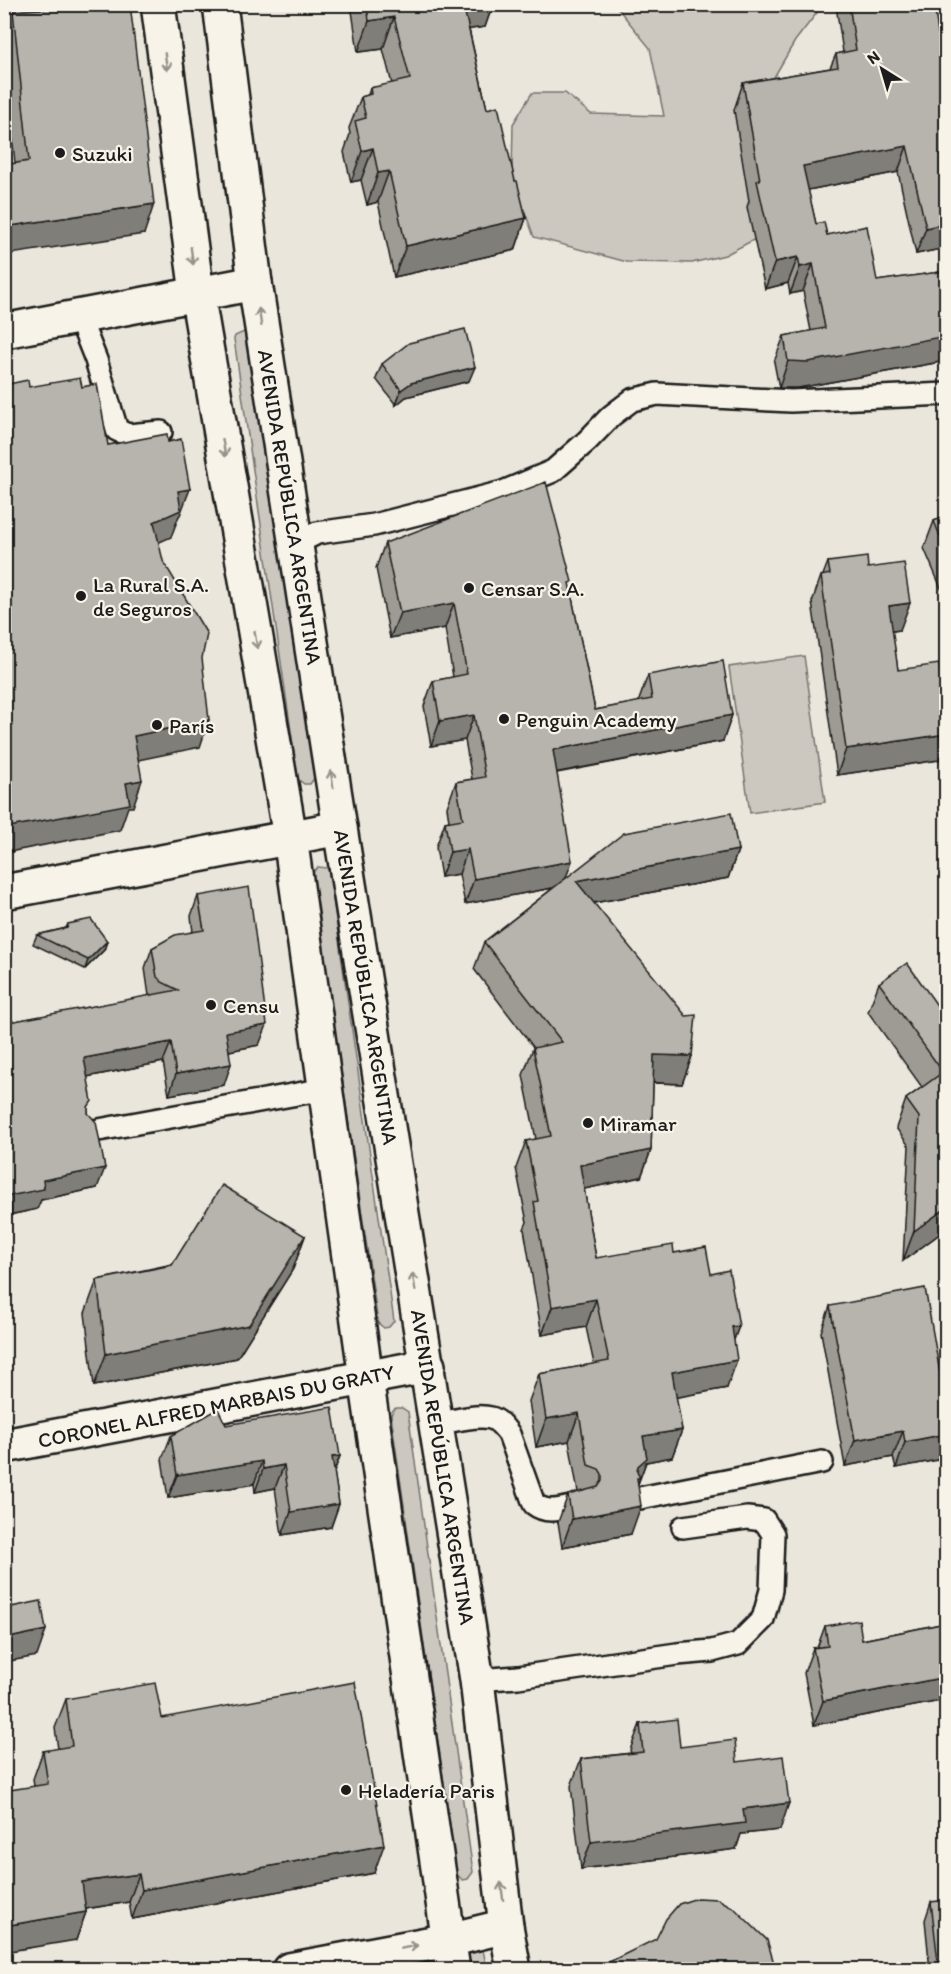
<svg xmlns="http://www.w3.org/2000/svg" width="951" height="1974" font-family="Itim,sans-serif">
<rect width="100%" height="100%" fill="#eae6dc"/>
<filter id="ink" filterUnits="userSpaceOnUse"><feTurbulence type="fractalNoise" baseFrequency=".0167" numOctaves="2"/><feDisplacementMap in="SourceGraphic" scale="12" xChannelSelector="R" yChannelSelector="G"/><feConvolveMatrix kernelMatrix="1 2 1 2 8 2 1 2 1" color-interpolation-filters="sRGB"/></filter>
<g filter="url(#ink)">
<!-- green -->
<g fill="#ccc8c0" stroke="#74726e" stroke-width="1.5">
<path d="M615,5H823L795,41L770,84L778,227L725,255L692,263L627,262L534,237L512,176L513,124L532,93H565L591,114L664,116L650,48Z"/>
<path d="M244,332L249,334L251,337L315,777L310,784H304L298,779L234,339L235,336Z"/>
<path d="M804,656L825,802L750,813L729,667Z"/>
<path d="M318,867L327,868L329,871L394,1321L389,1327L384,1328L378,1323L312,873Z"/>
<path d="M396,1408H402L408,1412L473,1872L468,1879L463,1880L457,1875L391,1415L393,1410Z"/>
<path d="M479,1949L483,1950L487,1969H470L468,1956L469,1952Z"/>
</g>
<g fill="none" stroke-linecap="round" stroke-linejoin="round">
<!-- lane casing -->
<g stroke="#1c1c1c" stroke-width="26">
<g id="lane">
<path d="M79,317L96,360L117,430L128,435L161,432"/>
<path d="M295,544L317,533L374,525L503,492L553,471L587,441L611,416L632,400L657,394L791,401L946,394"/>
<path d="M93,1131L325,1089"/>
<path d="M437,1424C452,1421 476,1414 491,1418C499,1420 504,1428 509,1434L534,1504C548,1515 563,1508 580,1505"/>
<path d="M640,1498L822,1462"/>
<path d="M477,1680L518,1677L677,1654L712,1651L738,1644L763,1619L771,1590L773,1534L764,1520L747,1518L683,1527"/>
</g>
</g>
<!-- street casing -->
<g stroke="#1c1c1c" stroke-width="38">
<g id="street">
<path d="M4,331L255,283"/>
<path d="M4,892L340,828"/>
<path d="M4,1446L428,1366"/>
</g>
</g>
<!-- secondary casing -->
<g stroke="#1c1c1c" stroke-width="38">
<path id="secondary" d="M289,1970L449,1940L506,1926"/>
</g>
<!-- highway casing -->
<g stroke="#1c1c1c" stroke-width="38">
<g id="highway">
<path d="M158,4L197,293L290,837L366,1378L453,1970"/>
<path d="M220,4L255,283L340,828L477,1680L506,1926L514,1970"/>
</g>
</g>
<!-- lane -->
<use href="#lane" stroke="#f7f3e8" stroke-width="21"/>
<!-- street -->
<use href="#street" stroke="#f7f3e8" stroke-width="33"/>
<!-- secondary -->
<use href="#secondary" stroke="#f7f3e8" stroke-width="33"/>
<!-- highway -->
<use href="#highway" stroke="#f7f3e8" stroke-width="33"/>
</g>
<!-- wall -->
<g fill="#9d9b94" stroke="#1c1c1c" stroke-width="1.5">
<path d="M39,4H130L144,234L15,163L4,59V36L13,11L40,9Z"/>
<path d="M351,4H493L485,27L469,29L487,109L515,181L526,218L515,250L394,277L378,202L367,205L361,180L351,182L344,152L350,134L349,128L361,97L368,95L370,88L392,84L383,49L358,52Z"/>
<path d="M803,4H934L938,33L946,32V248L916,254L898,172L808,190L816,224L877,281L946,271V346H945L940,362L798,388H779L774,362L784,336L811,331L803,291L790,294L788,283L765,289L747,207L749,201L734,110L743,83L830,68L836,54L843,52L836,6L804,10Z"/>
<path d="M382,364L469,381L406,397L396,405L376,379Z"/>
<path d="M946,516V600L924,548L934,521Z"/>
<path d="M385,543L570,588L595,710L639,702V700L648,675L732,715L723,741L557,773L566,877L738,850L728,878L594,903L692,1056L682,1084L653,1083L651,1150L641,1177L584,1189L596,1258L674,1253L711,1274L739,1326L734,1339L727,1388L676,1397L682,1430L672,1457L646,1462L638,1484L631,1534L562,1547L558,1522L568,1495L578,1492L569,1441L536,1447L529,1401L539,1374L594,1364L586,1327L542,1335L524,1229L527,1222L516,1168L526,1141L536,1139L523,1075L533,1048H534L474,969L484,942L553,888L465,904L459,874L441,877L436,847L445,822L449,821L447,807L456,782L472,779L465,740L431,746L424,706L433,681L453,677L445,628L390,638L376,568Z"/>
<path d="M828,562L868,568L900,630L892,631L898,670L939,760L837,775L812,602L821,576L823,575Z"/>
<path d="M198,896L259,1045L229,1051L224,1085L169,1095L163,1062L87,1077L88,1111L97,1188L41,1200L37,1209L4,1216V1023L149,996L145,968L152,948L193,932L191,916Z"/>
<path d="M68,924L107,941L104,950L85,969L33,944L37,935L66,928Z"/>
<path d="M879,983L946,1018V1229L903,1261L909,1146L896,1128L906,1099L922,1087L868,1012Z"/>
<path d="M305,1236L293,1269L237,1358L94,1386L85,1313L97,1280Z"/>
<path d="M830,1306L942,1459L896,1468L893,1457L845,1466L821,1332Z"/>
<path d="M226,1425L340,1456L334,1472L339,1504L331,1527L282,1535L275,1488L255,1492L254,1484L168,1498L162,1459L171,1436Z"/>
<path d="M946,1623V1735L940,1701L814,1725L804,1673L813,1648H817L825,1626L862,1640Z"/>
<path d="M66,1699L162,1718L374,1873L132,1919L129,1902L86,1909V1912L76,1940L34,1786L33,1779L43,1751L58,1749L55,1728Z"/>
<path d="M640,1724L680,1747L737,1762L780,1830L741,1834L736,1849L581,1869L571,1786L581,1759L631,1753L630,1750Z"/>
<path d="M946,1759V1804L944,1800L943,1769Z"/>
<path d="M931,1902L946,1970H930L925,1920Z"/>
</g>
<!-- shaded-wall -->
<g fill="#7f7e78" stroke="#1c1c1c" stroke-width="1.5">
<path d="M461,4H493L485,27L451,32Z"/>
<path d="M806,4H836V6L804,10Z"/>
<path d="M394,17L383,49L358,52L369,21Z"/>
<path d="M907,146L898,172L793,193L803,166Z"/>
<path d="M373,148L361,180L351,182L362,151Z"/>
<path d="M389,171L378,202L367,205L378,173Z"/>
<path d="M154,204L144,234L4,255V227Z"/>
<path d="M526,218L515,250L394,277L406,246Z"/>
<path d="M946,223V248L916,254L926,228Z"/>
<path d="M798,257L788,283L765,289L775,262Z"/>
<path d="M813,264L803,291L790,294L800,267Z"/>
<path d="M946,321V346H945L940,362L798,388H779L788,361Z"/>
<path d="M475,367L469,381L406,397L396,405L401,390L411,383Z"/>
<path d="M190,489L180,515L179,516L171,537L144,549L154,522L178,491Z"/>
<path d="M454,603L445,628L390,638L400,613Z"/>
<path d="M910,603L900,630L879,633L889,606Z"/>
<path d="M474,715L465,740L431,746L440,721Z"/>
<path d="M732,715L723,741L543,775L553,750Z"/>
<path d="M209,720L200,747L124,763L134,736Z"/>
<path d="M946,734V740L939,760L837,775L846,749Z"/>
<path d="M142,780L133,807H128L120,830L4,853V828L126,783Z"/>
<path d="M468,849L459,874L441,877L450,852Z"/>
<path d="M738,850L728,878L566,908L576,881Z"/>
<path d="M572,861L563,886L465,904L474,879Z"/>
<path d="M107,941L104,950L85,969L88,960Z"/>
<path d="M267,1025L259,1045L219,1053L226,1032Z"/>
<path d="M171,1042L163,1062L76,1079L84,1058Z"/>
<path d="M654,1055L692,1056L682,1084L644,1082Z"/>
<path d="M231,1064L224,1085L169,1095L176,1074Z"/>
<path d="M651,1150L641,1177L570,1192L580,1165Z"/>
<path d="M105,1168L97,1188L41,1200L37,1209L4,1216V1197L43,1180Z"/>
<path d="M946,1208V1229L903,1261L914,1231Z"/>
<path d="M305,1236L293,1269L237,1358L94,1386L106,1354Z"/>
<path d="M596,1299L586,1327L542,1335L552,1307Z"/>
<path d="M739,1326L729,1354L732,1327Z"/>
<path d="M737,1360L727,1388L662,1400L672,1372Z"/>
<path d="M579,1413L569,1441L536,1447L546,1419Z"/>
<path d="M682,1430L672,1457L646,1462L630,1505L643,1436Z"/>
<path d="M903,1431L893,1457L845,1466L855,1440Z"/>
<path d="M946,1434V1446L942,1459L896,1468L905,1442Z"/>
<path d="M340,1456L331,1479L332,1457Z"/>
<path d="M262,1461L254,1484L168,1498L177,1475Z"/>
<path d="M284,1465L275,1488L255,1492L263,1469Z"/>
<path d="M339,1504L331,1527L282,1535L291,1512Z"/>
<path d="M641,1506L631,1534L562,1547L572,1519Z"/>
<path d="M46,1630L37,1656L4,1662V1639Z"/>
<path d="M946,1677V1684L940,1701L814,1725L823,1701Z"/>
<path d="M789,1803L780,1830L741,1834L736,1849L581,1869L591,1842L743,1809Z"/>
<path d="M384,1845L374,1873L132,1919L142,1890Z"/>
<path d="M139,1874L129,1902L71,1911L82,1882Z"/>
<path d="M86,1912L76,1940L4,1952V1926Z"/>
</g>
<!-- building -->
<g fill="#b6b4ac" stroke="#1c1c1c" stroke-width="1.5">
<path d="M55,4H130L154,204L4,227V165L29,161L13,11L55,8Z"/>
<path d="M367,4H463L487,109L498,106L515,181H517L526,218L406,246L389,171L378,173L373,148L362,151L355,121L366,118L361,97L371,94L370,88L410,79L394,17L369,21Z"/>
<path d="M849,4H934L938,33L946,32V223L926,228L907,146L803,166L816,224L824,222L827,235L867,226L877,281L946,271V336L808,362L788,361L784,336L825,328L813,264L800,267L798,257L775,262L757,181L760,180L743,83L838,67L836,54L856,50Z"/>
<path d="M465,329L475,367L411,383L401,390L382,364L409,343Z"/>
<path d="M80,378L82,387L97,384L108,445L167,434L168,442L181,439L190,489L178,491L181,510L154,522L163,561L207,634L202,658L209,720L134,736L142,780L126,783L130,804L4,828V385L28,380L29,387Z"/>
<path d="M546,482L572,582L569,583L595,710L652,699L648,675L723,661L732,715L553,750L572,861L474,879L468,849L450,852L445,822L463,819L456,782L485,777L474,715L440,721L433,681L467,674L454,603L400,613L385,543Z"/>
<path d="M946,516V551L934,521Z"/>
<path d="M867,557L868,568L904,563L910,603L889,606L898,670L939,664L946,717V734L846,749L821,576L830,574L828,562Z"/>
<path d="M731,813L738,850L576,881L686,1016L696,1015L692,1056L654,1055L651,1150L580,1165L596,1258L673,1245L674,1253L706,1247L711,1274L729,1270L739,1326L732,1327L737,1360L672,1372L682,1430L643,1436L647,1458L638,1466L637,1472L640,1478H637L641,1506L572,1519L568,1495L598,1487L602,1481V1474L599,1469L588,1465L579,1413L546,1419L539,1374L609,1361L596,1299L552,1307L534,1202L538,1201L526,1141L551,1136L533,1048L562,1042L484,942L624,833Z"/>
<path d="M249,887L267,1025L226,1032L231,1064L176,1074L171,1042L84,1058L92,1101L88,1107V1113L96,1122L105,1168L43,1180L44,1189L4,1197V1118H7L4,1105V1023L178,990L162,982L157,977L152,948L175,935L204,930L198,896Z"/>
<path d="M91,919L107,941L88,960L37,935L67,928L68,924Z"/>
<path d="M907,963L946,1018V1208L914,1231L919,1117L906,1099L943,1072L879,983Z"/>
<path d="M222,1185L305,1236L249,1325L106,1354L97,1280L172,1265Z"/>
<path d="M925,1288L946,1407V1434L905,1442L903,1431L855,1440L830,1306Z"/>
<path d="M332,1407L340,1456L332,1457L339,1504L291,1512L284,1465L263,1469L262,1461L177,1475L171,1436L218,1409L226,1425Z"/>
<path d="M4,1570L11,1607L41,1601L46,1630L4,1639Z"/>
<path d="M859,1620L862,1640L946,1623V1677L823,1701L813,1648L828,1646L825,1626Z"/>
<path d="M355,1682L384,1845L142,1890L139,1874L82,1882L86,1912L4,1926V1791L48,1784L43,1751L72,1746L66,1699L155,1683L162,1718Z"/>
<path d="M677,1719L680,1747L735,1740L737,1762L783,1756L789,1803L743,1809L745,1823L591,1842L581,1759L643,1752L640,1724Z"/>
<path d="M697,1898L718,1899L734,1908L767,1940L773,1960L770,1970H603V1965L656,1939L666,1919L679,1904Z"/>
<path d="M946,1900V1970H939L931,1902Z"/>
</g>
<!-- one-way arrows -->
<defs><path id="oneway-shaft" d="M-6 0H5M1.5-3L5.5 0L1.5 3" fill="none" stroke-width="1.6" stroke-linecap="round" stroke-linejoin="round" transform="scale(1.5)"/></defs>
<g stroke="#94928c">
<use href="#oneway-shaft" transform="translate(166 62) rotate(82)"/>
<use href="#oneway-shaft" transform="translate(192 256) rotate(82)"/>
<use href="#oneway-shaft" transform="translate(260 317) rotate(-99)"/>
<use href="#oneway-shaft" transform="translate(224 448) rotate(80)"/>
<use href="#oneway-shaft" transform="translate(256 640) rotate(80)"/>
<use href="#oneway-shaft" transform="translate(332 779) rotate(-99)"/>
<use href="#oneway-shaft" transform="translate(414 1282) rotate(-99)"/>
<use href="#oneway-shaft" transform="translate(502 1891) rotate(-97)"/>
<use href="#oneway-shaft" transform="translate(409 1947) rotate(-11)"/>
</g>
</g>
<!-- markers -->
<g fill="#1c1c1c" stroke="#f7f3e8" stroke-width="2">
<circle cx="60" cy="153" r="6"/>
<circle cx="469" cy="588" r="6"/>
<circle cx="81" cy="596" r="6"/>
<circle cx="504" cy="719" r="6"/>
<circle cx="157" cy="725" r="6"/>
<circle cx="211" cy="1005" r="6"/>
<circle cx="588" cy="1123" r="6"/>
<circle cx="346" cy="1790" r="6"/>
</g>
<g text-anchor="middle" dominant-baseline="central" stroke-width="4.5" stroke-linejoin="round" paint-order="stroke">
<!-- poi labels -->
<g font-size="21" fill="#1c1c1c" stroke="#f7f3e8" text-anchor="start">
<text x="72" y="153">Suzuki</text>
<text x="93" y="584">La Rural S.A.<tspan x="93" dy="24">de Seguros</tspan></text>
<text x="481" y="588">Censar S.A.</text>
<text x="516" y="719">Penguin Academy</text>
<text x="169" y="725">París</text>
<text x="223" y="1005">Censu</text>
<text x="600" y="1123">Miramar</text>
<text x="358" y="1790">Heladería Paris</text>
</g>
<!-- street labels -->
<g font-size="21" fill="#1c1c1c" stroke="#f7f3e8">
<text transform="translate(290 507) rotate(81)">AVENIDA REPÚBLICA ARGENTINA</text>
<text transform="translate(366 987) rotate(81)">AVENIDA REPÚBLICA ARGENTINA</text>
<text transform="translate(216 1406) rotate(-11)">CORONEL ALFRED MARBAIS DU GRATY</text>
<text transform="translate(443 1467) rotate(81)">AVENIDA REPÚBLICA ARGENTINA</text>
</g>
</g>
<!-- margin -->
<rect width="951" height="1974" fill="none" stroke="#f7f3e8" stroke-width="24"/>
<rect x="12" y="12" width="927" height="1950" fill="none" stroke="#1c1c1c" stroke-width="2" filter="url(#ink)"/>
<!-- north arrow -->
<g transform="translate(882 69) rotate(323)" stroke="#f7f3e8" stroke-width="4.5" paint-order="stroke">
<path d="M0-4.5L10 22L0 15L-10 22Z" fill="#1c1c1c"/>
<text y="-9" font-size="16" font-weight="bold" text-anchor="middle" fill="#1c1c1c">N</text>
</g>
</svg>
